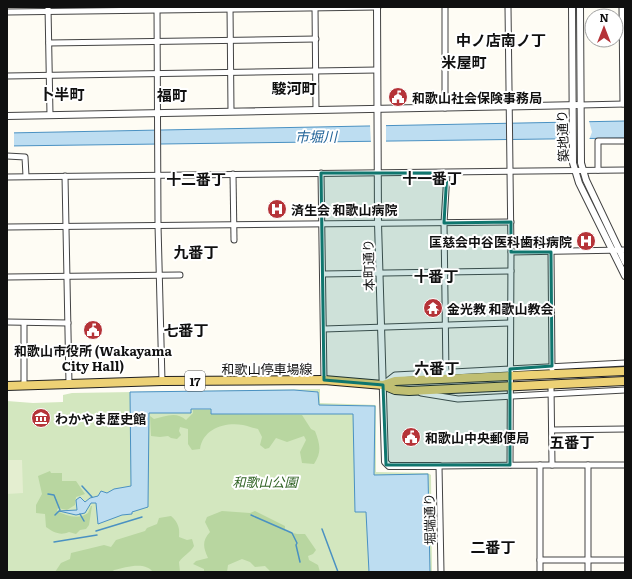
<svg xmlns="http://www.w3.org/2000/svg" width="632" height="579" font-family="Literata,'Noto Sans JP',serif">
<rect width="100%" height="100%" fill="#fefcf4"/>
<!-- green -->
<path fill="#d3e7bf" d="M320,389V403L376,405V472L428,473L431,475L432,572H7V401L33,403L63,402V395L72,393Z"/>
<!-- forest -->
<g fill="#b8d6a0">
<path d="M193,410H210L211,414L302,415L311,429L315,431C320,444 322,452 314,464L302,463L300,452L306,440L304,436L287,442L276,438L269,448L265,449L260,445L262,437L258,429C253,428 248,426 243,425C224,422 203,429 200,449L192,450L188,444V429L180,427L179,431L181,435L177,439L171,438L168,436L160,437L151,436L150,416L154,419C165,416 177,411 186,420L193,413Z"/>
<path d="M50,471L51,473H62V481H76L85,494L76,497L75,505L67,510L58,508L57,511C67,516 78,520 88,513L91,506H92L89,525L86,529L80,530L76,534L69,532C60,536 53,532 46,527L45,514L36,513V505L42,494L38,476Z"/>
<path d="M222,511L250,513L255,511L285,526V531L297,534H305L316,550L313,554L308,556L309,560L318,565L320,572H271L265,566L255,567L250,562L242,559L228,565L227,572H204V569L193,564L196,561L208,558C203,547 202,541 210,532L205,522L207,517Z"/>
<path d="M171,516C178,522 180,528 179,537L187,540L192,539L194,546C190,553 184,555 179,562L180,572H153C145,561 126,567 114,570L112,572H55L61,563L70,559L71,553L104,545L111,547L116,540L145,531L147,528L157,524L159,518Z"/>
</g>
<!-- pitch -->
<path fill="#e4eed0" d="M7,460H22L23,493L7,494Z"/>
<!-- water -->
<g fill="#bdddf1" stroke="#4a91c2">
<path d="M625,121V138L7,146V133Z"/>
<path d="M294,390L318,392L319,405L375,406L374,475L428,474L430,572H369L366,512H355L353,414H211V409H191V413H149L148,507L132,512V514L122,515L98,524L96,503H91L85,513L76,515L59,511L77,510L76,500L80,497L85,502L90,498L98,496L101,491L107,493L114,489L131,486L130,392Z"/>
</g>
<!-- pier -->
<g fill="#fefcf4">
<path d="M562,121H589L592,132L589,140H562Z"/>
<path d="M370,125H386V143H371Z"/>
<rect x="7" y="131" width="7" height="17"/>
</g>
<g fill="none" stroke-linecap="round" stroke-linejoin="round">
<!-- stream -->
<g stroke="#4a91c2" stroke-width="1.5">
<path d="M82,486L92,497"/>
<path d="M48,494L54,495L60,510"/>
<path d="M80,514L84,521"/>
<path d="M55,515L59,511"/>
<path d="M251,515L292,533L297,543L296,545L300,562"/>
<path d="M322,529L338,572"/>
<path d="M96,531L142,517"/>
<path d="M54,542L97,535"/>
</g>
<!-- minor casing -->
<g stroke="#434343" stroke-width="7">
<g id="minor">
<path d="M48,7L50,115"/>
<path d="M157,7L158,225L162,381"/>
<path d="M230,7L231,111"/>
<path d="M315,7L316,110"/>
<path d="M508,7L511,252L510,465"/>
<path d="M622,7L623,104"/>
<path d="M7,12L378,7"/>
<path d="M49,43L316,39"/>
<path d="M7,76L377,70"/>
<path d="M580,105L625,104"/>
<path d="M445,108V7"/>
<path d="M7,156L25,157L26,176"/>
<path d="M598,170V141H625"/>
<path d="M321,173L324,380"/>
<path d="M233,174L234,240"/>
<path d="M65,176L69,384"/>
<path d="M7,177L625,170"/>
<path d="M7,227L511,222"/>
<path d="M511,252L625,250"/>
<path d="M551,252L552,369"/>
<path d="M323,274L511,271"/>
<path d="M7,277L180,275"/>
<path d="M7,322L68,323"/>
<path d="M24,323V386"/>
<path d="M324,329L510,323"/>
<path d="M446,374L444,223L447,173"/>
<path d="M386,382L395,375L625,363"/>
<path d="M551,386L552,465"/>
<path d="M421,393L458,399L625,390"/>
<path d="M552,430L625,429"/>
<path d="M540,465H625"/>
<path d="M588,465V572"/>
<path d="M540,560H625"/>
<path d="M441,572L439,466L540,465V572"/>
</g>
</g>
<!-- tertiary casing -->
<g stroke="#434343" stroke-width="8">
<g id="tertiary">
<path d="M377,7L378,223L385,462L389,466H439"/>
<path d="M572,7L573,163L579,183L625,276"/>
<path d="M580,7L581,163L586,180L625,262"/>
<path d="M7,116L580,105"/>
</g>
</g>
<!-- primary casing -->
<g stroke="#212121" stroke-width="10">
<g id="primary">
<path d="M383,385L395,381L625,371"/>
<path d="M7,386L162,381L324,380L383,385L395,390L409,391L625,381"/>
</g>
</g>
<!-- minor -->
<use href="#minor" stroke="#fff" stroke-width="5"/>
<!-- tertiary -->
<use href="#tertiary" stroke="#fff" stroke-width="6"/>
<!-- primary -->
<use href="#primary" stroke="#edd175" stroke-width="8"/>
</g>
<!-- marked area -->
<path fill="#0f766e" fill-opacity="0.2" stroke="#0f766e" stroke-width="3" stroke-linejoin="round" d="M321,173H447L444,223L511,222V252H551L552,366L510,369V465H386L383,385L324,380Z"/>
<!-- icons -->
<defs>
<g id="civic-disc" transform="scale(1)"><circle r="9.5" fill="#b53338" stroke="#fff"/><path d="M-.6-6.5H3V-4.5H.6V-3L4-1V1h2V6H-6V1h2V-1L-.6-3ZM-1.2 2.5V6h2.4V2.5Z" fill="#fff"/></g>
<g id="hospital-disc" transform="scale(1)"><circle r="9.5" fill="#b53338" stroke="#fff"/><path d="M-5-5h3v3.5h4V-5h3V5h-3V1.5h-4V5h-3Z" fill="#fff"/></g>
<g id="temple-disc" transform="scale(1)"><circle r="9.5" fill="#b53338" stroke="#fff"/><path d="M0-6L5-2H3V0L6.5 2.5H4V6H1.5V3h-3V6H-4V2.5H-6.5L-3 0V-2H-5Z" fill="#fff"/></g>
<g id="museum-disc" transform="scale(1)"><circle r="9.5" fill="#b53338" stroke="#fff"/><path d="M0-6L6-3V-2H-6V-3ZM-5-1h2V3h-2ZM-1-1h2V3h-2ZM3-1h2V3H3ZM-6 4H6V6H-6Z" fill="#fff"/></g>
</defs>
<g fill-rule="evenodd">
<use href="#civic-disc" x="398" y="97"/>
<use href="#hospital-disc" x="277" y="209"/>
<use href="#hospital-disc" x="586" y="241"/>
<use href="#temple-disc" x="433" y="308"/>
<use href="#civic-disc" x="93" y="330"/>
<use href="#museum-disc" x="41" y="418"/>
<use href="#civic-disc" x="411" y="437"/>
</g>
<g text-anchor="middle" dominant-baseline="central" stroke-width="4" stroke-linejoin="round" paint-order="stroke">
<!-- shield labels -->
<rect fill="#fff" stroke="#585858" stroke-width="1" x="185" y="371" width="20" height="20" rx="3"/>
<g font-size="12" font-weight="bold" fill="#101010">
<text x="195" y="381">17</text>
</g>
<!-- poi labels -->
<g font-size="13" font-weight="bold" fill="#101010" stroke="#fff" text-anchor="start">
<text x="412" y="97">和歌山社会保険事務局</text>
<text x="291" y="209">済生会 和歌山病院</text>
<text x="572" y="241" text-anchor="end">匡慈会中谷医科歯科病院</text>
<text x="447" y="308">金光教 和歌山教会</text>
<text x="93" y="350" text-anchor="middle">和歌山市役所 (Wakayama<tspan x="93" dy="15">City Hall)</tspan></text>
<text x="55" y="418">わかやま歴史館</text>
<text x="425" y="437">和歌山中央郵便局</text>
</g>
<!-- street labels -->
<g font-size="13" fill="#101010" stroke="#fff">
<text transform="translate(562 136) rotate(-92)">築地通り</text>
<text transform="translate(368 265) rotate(-91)">本町通り</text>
<text x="267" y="368">和歌山停車場線</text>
<text transform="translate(429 519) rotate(-91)">堀端通り</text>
</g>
<!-- park labels -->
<g font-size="13" font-style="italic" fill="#316325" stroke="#fff">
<text x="265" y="481">和歌山公園</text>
</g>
<!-- water labels -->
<g font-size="14" font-style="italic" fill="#236498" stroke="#fff">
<text transform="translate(316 136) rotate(-1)">市堀川</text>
</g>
<!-- quarter labels -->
<g font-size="15" font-weight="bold" fill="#101010" stroke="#fff">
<text x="501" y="39">中ノ店南ノ丁</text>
<text x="464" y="61">米屋町</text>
<text x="294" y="87">駿河町</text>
<text x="62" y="93">卜半町</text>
<text x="172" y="94">福町</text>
<text x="432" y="177">十一番丁</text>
<text x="196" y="178">十二番丁</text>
<text x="196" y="251">九番丁</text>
<text x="436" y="275">十番丁</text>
<text x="186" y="329">七番丁</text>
<text x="437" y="367">六番丁</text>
<text x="572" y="441">五番丁</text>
<text x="493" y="546">二番丁</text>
</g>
</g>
<!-- border -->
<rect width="632" height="579" fill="none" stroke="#101010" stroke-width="16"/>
<!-- north arrow -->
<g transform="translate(604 28)"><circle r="19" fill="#ffffff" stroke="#9f9f9f"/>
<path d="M0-3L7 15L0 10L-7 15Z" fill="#b53338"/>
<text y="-6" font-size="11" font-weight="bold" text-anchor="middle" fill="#101010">N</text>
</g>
</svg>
